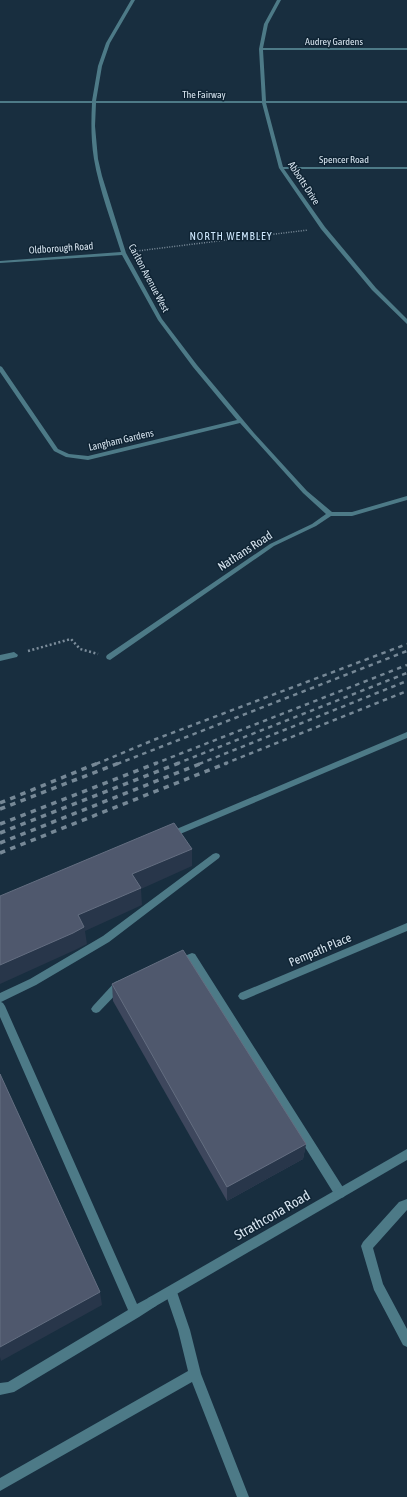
<svg xmlns="http://www.w3.org/2000/svg" width="407" height="1497" font-family="'Asap Condensed',sans-serif">
<rect width="100%" height="100%" fill="#182e3f"/>
<g fill="none" stroke-linecap="round" stroke-linejoin="round">
<!-- path-far1 -->
<path stroke="#7d8e9c" stroke-width="1.5" stroke-dasharray="1 1.5" stroke-linecap="butt" d="M137,251L308,230"/>
<!-- path -->
<path stroke="#7d8e9c" stroke-width="2.5" stroke-dasharray="2 2.5" stroke-linecap="butt" d="M28,651L71,639L80,649L98,654"/>
<!-- lane -->
<g fill="#4d7a87" fill-rule="evenodd">
<path d="M407,732V738L173,837H167L166,835L167,833Z"/>
<path d="M216,853L219,854L220,856L219,858L109,942L36,985L1,1002L3,1003L5,1006L137,1304L152,1296L156,1298L158,1302L156,1306L139,1317L14,1392L0,1395V1383L8,1382L128,1310L0,1017V993L30,979L103,936L213,854Z"/>
<path d="M192,953L195,954L344,1189L345,1193L344,1197L340,1198L336,1197L190,962L180,966L177,965L175,962L177,959Z"/>
<path d="M120,980L123,981L125,984L123,987L99,1012L96,1013L93,1012L91,1009L93,1006L115,982Z"/>
<path d="M171,1286L175,1288L177,1292L190,1330L201,1374L249,1497H237L192,1382L0,1491V1478L188,1371L178,1330L165,1292L167,1288Z"/>
</g>
<!-- street -->
<g fill="#4d7a87" fill-rule="evenodd">
<path d="M131,0H135L110,43L102,66L96,101H262L259,49L264,24L277,0H281L268,24L263,48H407V50H263L266,101H407V103H266L283,167H407V169H284L325,227L376,288L407,319V324L372,290L321,229L279,168L262,103H96L95,126L98,159L102,176L126,253L162,319L197,365L254,433L307,491L332,512H352L407,496V500L352,516H331L316,526L274,546L110,660L107,659L106,657L107,655L270,544L312,524L326,514L303,493L240,423L88,460L66,457L54,451L0,372V366L2,367L58,449L69,454L88,456L237,420L193,367L158,320L122,255L0,263V261L121,252C112,223 99,189 94,159C91,141 91,122 92,103H0V101H92L98,66L106,43Z"/>
<path d="M14,652L18,655L17,657L0,661V655Z"/>
<path d="M407,923V931L246,999L243,1000L240,999L238,996L240,993Z"/>
<path d="M407,1149V1160L156,1306L152,1308L148,1306L146,1302L148,1298Z"/>
<path d="M407,1199V1210L373,1248L383,1284L407,1329V1347L403,1345L374,1290L361,1246L363,1242L399,1202Z"/>
</g>
<!-- rail-far1 -->
<g stroke="#768896" stroke-width="2.5" stroke-dasharray="4.5 4.5" stroke-linecap="butt">
<path d="M96,764L156,739L407,644"/>
<path d="M117,764L407,651"/>
<path d="M154,764L407,665"/>
<path d="M176,764L407,673"/>
<path d="M199,764L407,681"/>
<path d="M224,764L407,691"/>
</g>
<!-- rail -->
<g stroke="#768896" stroke-width="3.5" stroke-dasharray="5.5 5.5" stroke-linecap="butt">
<path d="M0,803L98,763"/>
<path d="M0,809L119,763"/>
<path d="M0,824L157,763"/>
<path d="M0,833L179,763"/>
<path d="M0,843L202,763"/>
<path d="M0,853L227,763"/>
</g>
</g>
<!-- wall -->
<path fill="#3e475d" d="M112,984L306,1144L303,1159L227,1201L113,1001Z"/>
<!-- shaded-wall -->
<g fill="#28364a">
<path d="M192,849V866L141,889L142,905L85,931L87,944L75,950L0,984V965L132,874Z"/>
<path d="M306,1144L303,1159L227,1201V1187Z"/>
<path d="M100,1292L102,1305L1,1361L0,1357V1347Z"/>
</g>
<!-- building -->
<g fill="#4f586d" stroke="#646e81">
<path d="M174,823L192,849L132,874L141,888L78,915L84,927L73,933L0,965V896Z"/>
<path d="M183,950L306,1144L227,1187L112,984Z"/>
<path d="M0,1074L100,1292L0,1347Z"/>
</g>
<g text-anchor="middle" dominant-baseline="central" stroke-width="3" stroke-linejoin="round" paint-order="stroke">
<!-- far-street labels -->
<g font-size="10" fill="#d7e4ef" stroke="#0f2434">
<text x="334" y="41">Audrey Gardens</text>
<text x="204" y="94">The Fairway</text>
<text x="344" y="159">Spencer Road</text>
<text transform="translate(304 183) rotate(57)">Abbotts Drive</text>
<text transform="translate(61 248) rotate(-4)">Oldborough Road</text>
<text transform="translate(149 278) rotate(62)">Carlton Avenue West</text>
<text transform="translate(121 440) rotate(-13)">Langham Gardens</text>
</g>
<!-- far-neighbourhood labels -->
<g font-size="11" letter-spacing="1" fill="#cee8fe" stroke="#0f2434">
<text x="231" y="236">NORTH WEMBLEY</text>
</g>
<!-- street labels -->
<g font-size="12" fill="#d7e4ef" stroke="#0f2434">
<text transform="translate(245 551) rotate(-33)">Nathans Road</text>
<text transform="translate(320 950) rotate(-23)">Pempath Place</text>
</g>
<!-- near-street labels -->
<g font-size="14" fill="#d7e4ef" stroke="#0f2434">
<text transform="translate(272 1215) rotate(-30)">Strathcona Road</text>
</g>
</g>
</svg>
